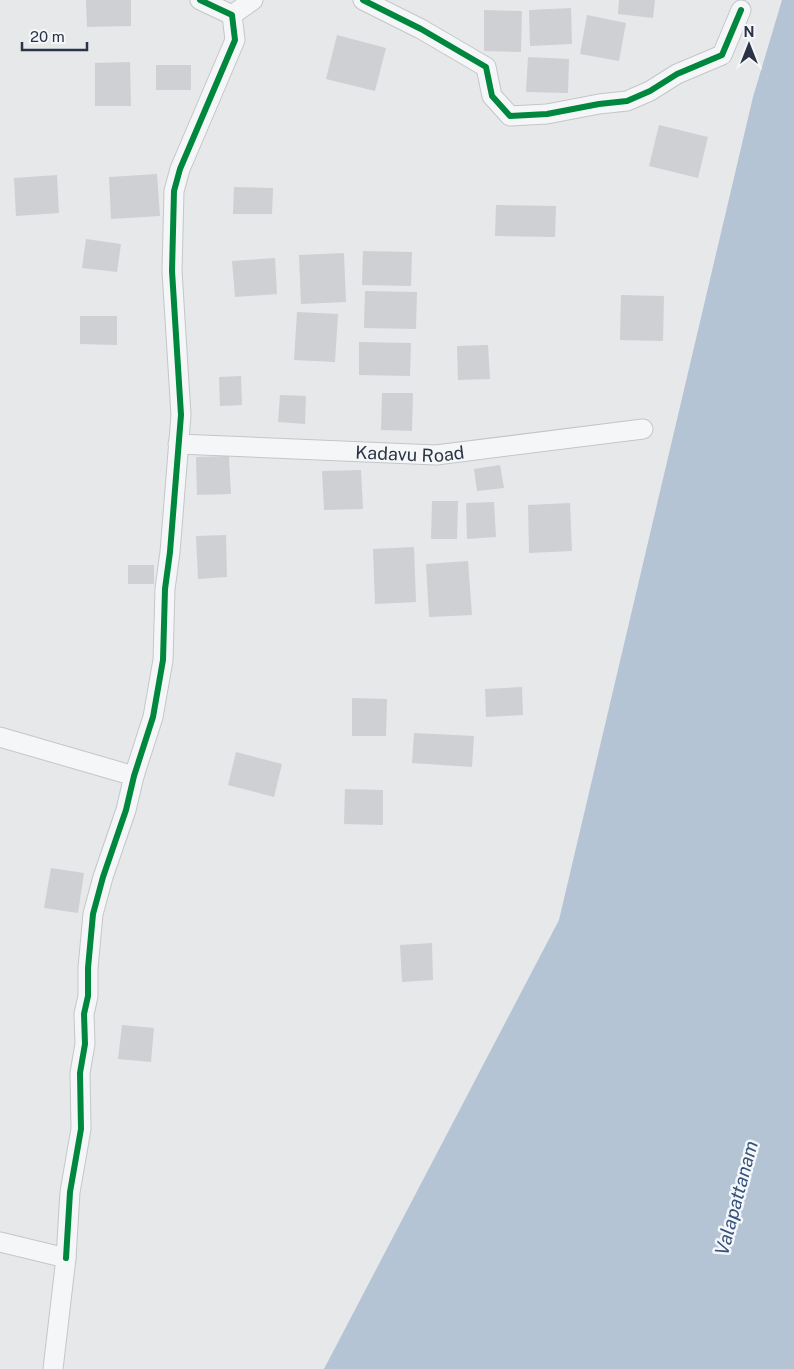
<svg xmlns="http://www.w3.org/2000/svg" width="794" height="1369" font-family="'Public Sans',sans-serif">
<rect width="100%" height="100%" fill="#e6e8ea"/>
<!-- water -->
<path fill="#b4c4d5" d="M782,0H794V1369H324L559,920L753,97Z"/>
<!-- building -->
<g fill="#ced0d3">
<path d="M86,0H131V26L87,27Z"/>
<path d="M619,0H655L653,18L618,14Z"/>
<path d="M571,8L572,44L530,46L529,10Z"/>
<path d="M484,10L522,11L521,52L484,51Z"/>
<path d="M587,15L626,23L619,61L580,54Z"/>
<path d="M337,35L386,48L375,91L326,79Z"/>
<path d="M528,57L569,59L568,93L526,92Z"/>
<path d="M130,62L131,106H95V63Z"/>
<rect x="156" y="65" width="35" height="25"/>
<path d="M659,125L708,137L698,178L649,166Z"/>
<path d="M157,174L160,216L111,219L109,177Z"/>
<path d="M57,175L59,213L16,216L14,178Z"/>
<path d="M234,187L273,188L272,214H233Z"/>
<path d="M496,205L556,206L555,237L495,236Z"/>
<path d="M86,239L121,244L117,272L82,268Z"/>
<path d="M363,251L412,252L411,286L362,285Z"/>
<path d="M344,253L346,302L301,304L299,255Z"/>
<path d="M275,258L277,294L235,297L232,261Z"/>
<path d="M365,291L417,292L416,329L364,328Z"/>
<path d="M621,295L664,296L663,341L620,340Z"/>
<path d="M297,312L338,314L335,362L294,360Z"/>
<path d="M80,316H117V345L80,344Z"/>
<path d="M359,342L411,343L410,376L359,375Z"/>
<path d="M488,345L490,379L458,380L457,346Z"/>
<path d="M241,376L242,405L220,406L219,377Z"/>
<path d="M382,393H413L412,431L381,430Z"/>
<path d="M280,395L306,396L305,424L278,422Z"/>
<path d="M229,456L231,494L197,495L196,457Z"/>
<path d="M500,465L504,488L477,491L474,469Z"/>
<path d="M361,470L363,509L324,510L322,471Z"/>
<path d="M432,501H458L457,539H431Z"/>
<path d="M494,502L496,537L467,539L466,503Z"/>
<path d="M570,503L572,551L529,553L528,505Z"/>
<path d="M226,535L227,577L198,579L196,536Z"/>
<path d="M414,547L416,602L375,604L373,549Z"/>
<path d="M468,561L472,615L429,617L426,564Z"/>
<rect x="128" y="565" width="26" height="19"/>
<path d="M522,687L523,715L486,717L485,689Z"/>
<path d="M352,698L387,699L386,736H352Z"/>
<path d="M414,733L474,736L472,767L412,763Z"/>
<path d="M236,752L282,764L274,797L228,785Z"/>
<path d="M345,789L383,790V825L344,824Z"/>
<path d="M51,868L84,873L78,913L44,908Z"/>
<path d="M432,943L433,980L402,982L400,945Z"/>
<path d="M122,1025L154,1028L151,1062L118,1059Z"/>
</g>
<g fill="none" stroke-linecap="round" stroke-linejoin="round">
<!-- street casing -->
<g stroke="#c4c6c8" stroke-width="21">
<g id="street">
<path d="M363,0L421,29L486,67L492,96L510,116L547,114L599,104L627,101L650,91L677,74L722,55L741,10"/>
<path d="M232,15L253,0"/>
<path id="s1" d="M178,444L436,455L643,429"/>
<path d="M0,737L134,776"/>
<path d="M0,1242L66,1258L53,1369"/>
<path d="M66,1258L70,1192L81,1129L80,1073L85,1044L84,1014L88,996V968L93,914L103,877L126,810L134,776L153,717L163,660L165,589L170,552L181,415L172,271L174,191L180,169L235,40L232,15L200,0"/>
</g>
</g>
<!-- street -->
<use href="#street" stroke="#f5f6f7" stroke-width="19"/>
<!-- cycleway casing -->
<g stroke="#f4f6f9" stroke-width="9">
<g id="cycleway">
<path d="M363,0L421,29L486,67L492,96L510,116L547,114L599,104L627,101L650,91L677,74L722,55L741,10"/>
<path d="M66,1258L70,1192L81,1129L80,1073L85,1044L84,1014L88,996V968L93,914L103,877L126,810L134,776L153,717L163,660L165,589L170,552L181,415L172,271L174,191L180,169L235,40L232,15L200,0"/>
</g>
</g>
<!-- cycleway -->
<use href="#cycleway" stroke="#00873e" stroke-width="6"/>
</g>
<g text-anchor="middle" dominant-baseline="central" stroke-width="5" stroke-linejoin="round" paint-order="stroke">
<!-- street labels -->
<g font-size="18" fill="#2b3445" stroke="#f4f6f9">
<text stroke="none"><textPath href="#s1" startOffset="232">Kadavu Road</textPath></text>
</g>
<!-- water labels -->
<g font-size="19" font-style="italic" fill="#34527a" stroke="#f4f6f9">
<text transform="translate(736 1198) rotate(-75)">Valapattanam</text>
</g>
</g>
<!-- north arrow -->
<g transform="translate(749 45)" stroke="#f4f6f9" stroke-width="4" paint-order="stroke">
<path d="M0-4L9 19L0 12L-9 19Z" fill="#2b3445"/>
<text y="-8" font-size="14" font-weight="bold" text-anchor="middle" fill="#2b3445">N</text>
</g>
<!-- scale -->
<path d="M22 42v8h65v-8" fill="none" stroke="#2b3445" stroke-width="2.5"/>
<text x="30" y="42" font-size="15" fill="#2b3445" stroke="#f4f6f9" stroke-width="4" paint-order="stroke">20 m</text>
</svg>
